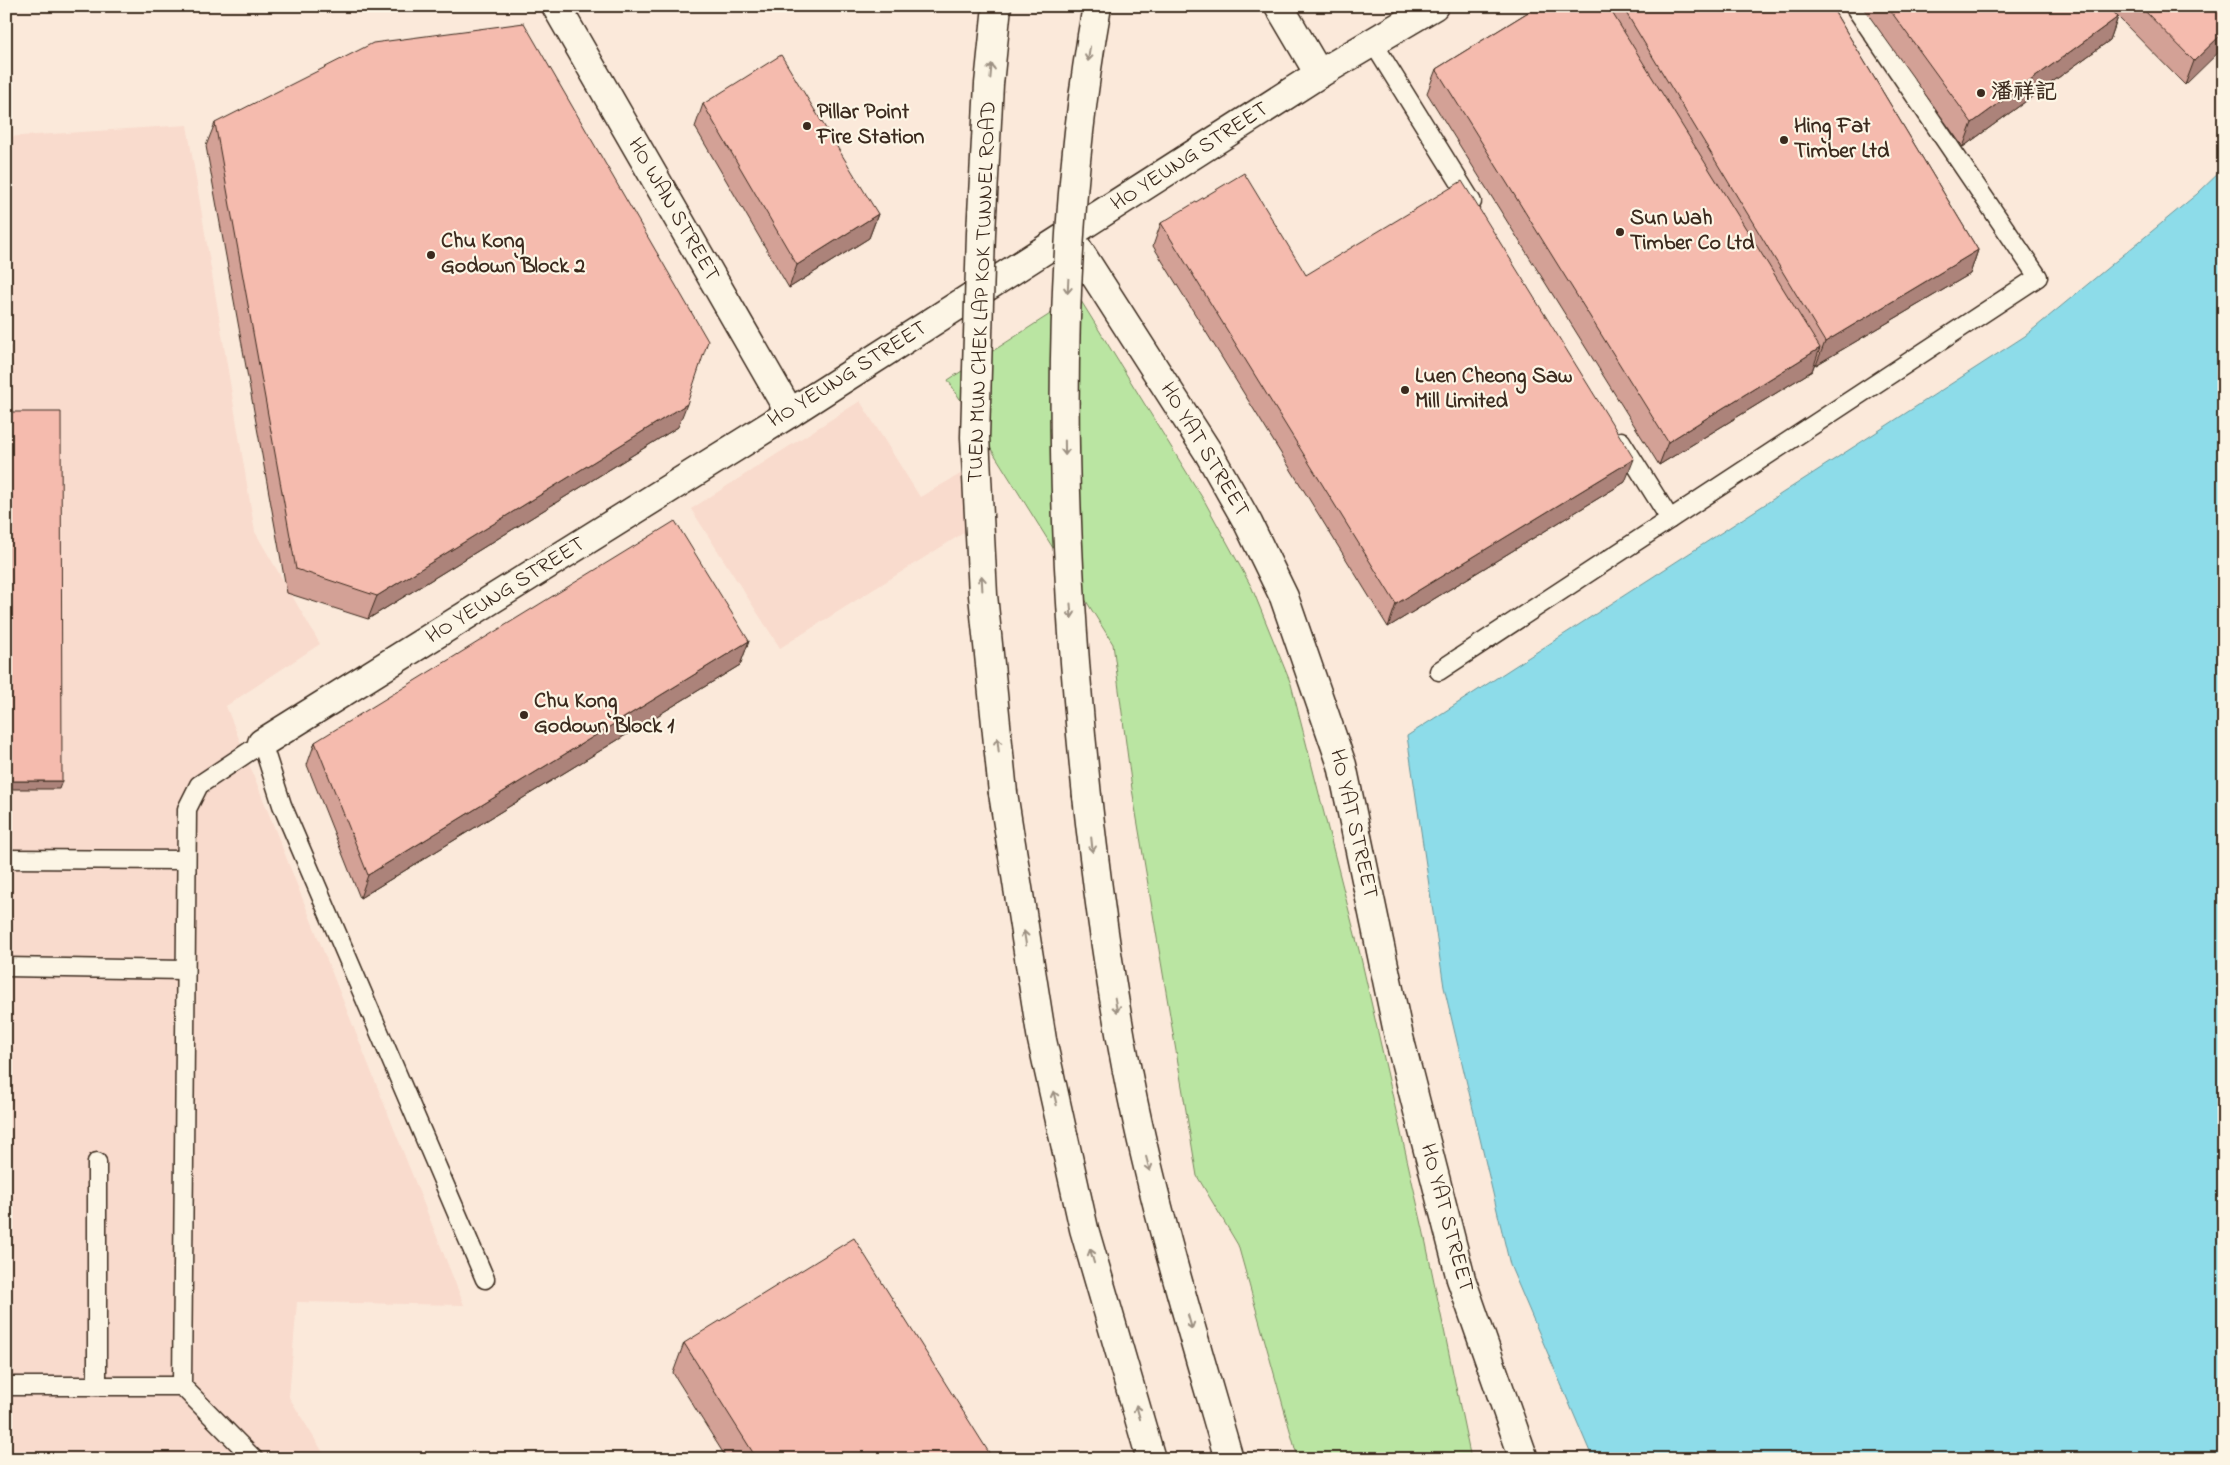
<svg xmlns="http://www.w3.org/2000/svg" width="2230" height="1465" font-family="'Indie Flower','LXGW WenKai TC',sans-serif">
<rect width="100%" height="100%" fill="#fbe9da"/>
<filter id="ink" filterUnits="userSpaceOnUse"><feTurbulence type="fractalNoise" baseFrequency=".02" numOctaves="2"/><feDisplacementMap in="SourceGraphic" scale="10" xChannelSelector="R" yChannelSelector="G"/><feConvolveMatrix kernelMatrix="1 2 1 2 8 2 1 2 1" color-interpolation-filters="sRGB"/></filter>
<g filter="url(#ink)">
<!-- built -->
<g fill="#f9dbcd">
<path d="M187,125L255,532L320,644L226,706L464,1305L297,1302L289,1397L327,1459H6V137Z"/>
<path d="M860,401L920,497L964,472L989,517L780,648L691,509Z"/>
</g>
<!-- green -->
<path fill="#bae5a2" stroke="#7a8860" d="M1078,296L1205,502L1252,588L1291,684L1361,958L1423,1229L1471,1459H1298L1238,1245L1197,1176L1132,789L1113,644L948,380Z"/>
<!-- water -->
<path fill="#8ddce9" stroke="#6c9598" d="M2224,168V1459H1593L1510,1265L1444,987L1407,736L2025,336L2197,194Z"/>
<g fill="none" stroke-linecap="round" stroke-linejoin="round">
<!-- lane casing -->
<g stroke="#3b2a1e" stroke-width="21">
<g id="lane">
<path d="M1372,41L1472,202"/>
<path d="M1621,441L1670,519"/>
<path d="M1439,671L2038,277L1854,6"/>
<path d="M6,859L186,860"/>
<path d="M6,967L184,970"/>
<path d="M97,1162V1386"/>
<path d="M6,1386H182"/>
<path d="M254,1459L182,1386L187,809L199,785L262,743L282,805L485,1279"/>
</g>
</g>
<!-- street casing -->
<g stroke="#3b2a1e" stroke-width="31">
<g id="street">
<path d="M556,6L790,413"/>
<path d="M1279,6L1319,74"/>
<path d="M1069,235L1208,452L1248,523L1284,597L1342,765L1399,1037L1461,1279L1524,1459"/>
<path d="M262,743L790,413L1319,74L1434,6"/>
</g>
</g>
<!-- highway casing -->
<g stroke="#3b2a1e" stroke-width="31">
<g id="highway">
<path d="M1003,793L1042,1040L1084,1229L1151,1459"/>
<path d="M1087,796C1099,906 1114,1016 1138,1124C1163,1237 1197,1348 1229,1459"/>
</g>
</g>
<!-- lane -->
<use href="#lane" stroke="#fcf5e5" stroke-width="18"/>
<!-- street -->
<use href="#street" stroke="#fcf5e5" stroke-width="28"/>
<!-- highway -->
<use href="#highway" stroke="#fcf5e5" stroke-width="28"/>
<!-- highway-bridge casing -->
<g stroke="#3b2a1e" stroke-width="31" stroke-linecap="butt">
<g id="highway-bridge">
<path d="M997,6L989,84L981,233L975,437L983,595L1003,793"/>
<path d="M1087,796C1060,535 1051,266 1097,6"/>
</g>
</g>
<!-- highway-bridge -->
<use href="#highway-bridge" stroke="#fcf5e5" stroke-width="28"/>
</g>
<!-- wall -->
<g fill="#d3a196" stroke="#3b2a1e">
<path d="M1538,6H1831L1978,250L1970,274L1816,365L1815,363L1812,371L1659,465L1427,93L1436,69Z"/>
<path d="M1862,6H2224L2185,85L2118,17L2110,40L1963,147Z"/>
<path d="M703,104L878,214L869,238L789,288L695,127Z"/>
<path d="M215,123L678,427L368,619L287,593L206,146Z"/>
<path d="M1161,223L1306,275L1625,482L1388,627L1153,246Z"/>
<path d="M749,641L740,665L360,898L307,765L315,742Z"/>
<path d="M684,1343L993,1459H727L673,1373Z"/>
</g>
<!-- shaded-wall -->
<g fill="#ac837a" stroke="#3b2a1e">
<path d="M2118,17L2110,40L1963,147L1972,123Z"/>
<path d="M2224,32V47L2185,85L2194,61Z"/>
<path d="M878,214L869,238L789,288L797,265Z"/>
<path d="M1978,250L1970,274L1816,365L1825,342Z"/>
<path d="M1820,348L1812,371L1659,465L1668,442Z"/>
<path d="M687,404L678,427L368,619L377,596Z"/>
<path d="M1634,459L1625,482L1388,627L1396,604Z"/>
<path d="M749,641L740,665L360,898L368,875Z"/>
<path d="M6,781H62L59,789H6Z"/>
</g>
<!-- building -->
<g fill="#f5bbae" stroke="#3b2a1e">
<path d="M1538,6H1608L1820,348L1668,442L1436,69Z"/>
<path d="M1622,6H1831L1978,250L1825,342Z"/>
<path d="M1887,6H2108L2118,17L1972,123Z"/>
<path d="M2140,6H2224V32L2194,61Z"/>
<path d="M524,23L708,341L687,404L377,596L296,569L215,123L373,43Z"/>
<path d="M781,55L878,214L797,265L703,104Z"/>
<path d="M6,145H10L8,759H6Z"/>
<path d="M1244,173L1306,275L1462,181L1634,459L1396,604L1161,223Z"/>
<path d="M9,412H61L62,781H6V764L8,759Z"/>
<path d="M675,521L749,641L368,875L315,742Z"/>
<path d="M854,1238L993,1459H757L684,1343Z"/>
</g>
<!-- one-way arrows -->
<defs><path id="oneway-shaft" d="M-6 0H5M1.5-3L5.5 0L1.5 3" fill="none" stroke-width="1.6" stroke-linecap="round" stroke-linejoin="round" transform="scale(1.25)"/></defs>
<g stroke="#9c9082">
<use href="#oneway-shaft" transform="translate(1089 54) rotate(98)"/>
<use href="#oneway-shaft" transform="translate(991 71) rotate(-85)"/>
<use href="#oneway-shaft" transform="translate(1068 286) rotate(93)"/>
<use href="#oneway-shaft" transform="translate(1065 448) rotate(89)"/>
<use href="#oneway-shaft" transform="translate(982 583) rotate(-93)"/>
<use href="#oneway-shaft" transform="translate(1071 611) rotate(86)"/>
<use href="#oneway-shaft" transform="translate(998 745) rotate(-96)"/>
<use href="#oneway-shaft" transform="translate(1092 845) rotate(84)"/>
<use href="#oneway-shaft" transform="translate(1025 938) rotate(-99)"/>
<use href="#oneway-shaft" transform="translate(1116 1005) rotate(80)"/>
<use href="#oneway-shaft" transform="translate(1055 1098) rotate(-103)"/>
<use href="#oneway-shaft" transform="translate(1148 1164) rotate(75)"/>
<use href="#oneway-shaft" transform="translate(1092 1256) rotate(-106)"/>
<use href="#oneway-shaft" transform="translate(1190 1322) rotate(74)"/>
<use href="#oneway-shaft" transform="translate(1138 1412) rotate(-106)"/>
</g>
</g>
<!-- markers -->
<g fill="#3b2a1e" stroke="#fcf5e5" stroke-width="2">
<circle cx="1981" cy="93" r="5"/>
<circle cx="807" cy="126" r="5"/>
<circle cx="1784" cy="140" r="5"/>
<circle cx="1620" cy="232" r="5"/>
<circle cx="431" cy="255" r="5"/>
<circle cx="1405" cy="390" r="5"/>
<circle cx="524" cy="715" r="5"/>
</g>
<g text-anchor="middle" dominant-baseline="central" stroke-width="4.5" stroke-linejoin="round" paint-order="stroke">
<!-- poi labels -->
<g font-size="22" font-weight="bold" fill="#3b2a1e" stroke="#fcf5e5" text-anchor="start">
<text x="1991" y="93">潘祥記</text>
<text x="817" y="113">Pillar Point<tspan x="817" dy="25">Fire Station</tspan></text>
<text x="1794" y="127">Hing Fat<tspan x="1794" dy="25">Timber Ltd</tspan></text>
<text x="1630" y="219">Sun Wah<tspan x="1630" dy="25">Timber Co Ltd</tspan></text>
<text x="441" y="242">Chu Kong<tspan x="441" dy="25">Godown Block 2</tspan></text>
<text x="1415" y="377">Luen Cheong Saw<tspan x="1415" dy="25">Mill Limited</tspan></text>
<text x="534" y="702">Chu Kong<tspan x="534" dy="25">Godown Block 1</tspan></text>
</g>
<!-- street labels -->
<g font-size="22" fill="#3b2a1e" stroke="#fcf5e5">
<text transform="translate(1190 157) rotate(-33)">HO YEUNG STREET</text>
<text transform="translate(673 210) rotate(60)">HO WAN STREET</text>
<text transform="translate(983 292) rotate(-88)">TUEN MUN CHEK LAP KOK TUNNEL ROAD</text>
<text transform="translate(848 375) rotate(-32)">HO YEUNG STREET</text>
<text transform="translate(1204 450) rotate(59)">HO YAT STREET</text>
<text transform="translate(506 591) rotate(-32)">HO YEUNG STREET</text>
<text transform="translate(1353 824) rotate(77)">HO YAT STREET</text>
<text transform="translate(1446 1218) rotate(75)">HO YAT STREET</text>
</g>
</g>
<!-- margin -->
<rect width="2230" height="1465" fill="none" stroke="#fcf5e5" stroke-width="25"/>
<rect x="12" y="12" width="2205" height="1440" fill="none" stroke="#3b2a1e" stroke-width="2" filter="url(#ink)"/>
</svg>
